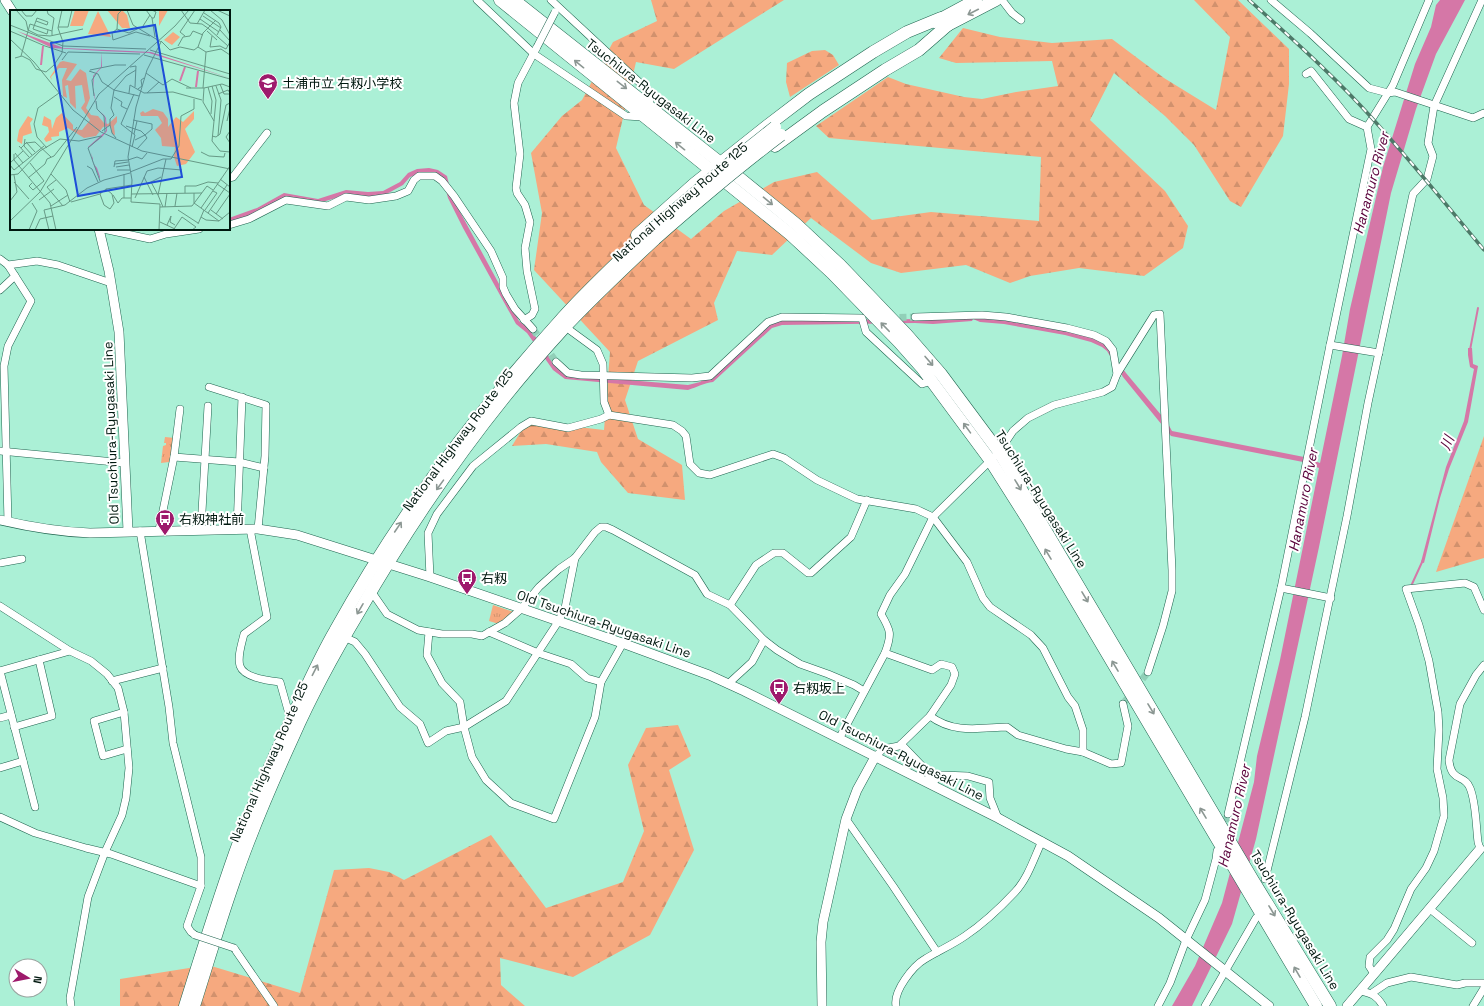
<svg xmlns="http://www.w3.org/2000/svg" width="1484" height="1006" font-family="'Space Grotesk','Noto Sans JP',sans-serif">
<defs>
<pattern id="forest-firs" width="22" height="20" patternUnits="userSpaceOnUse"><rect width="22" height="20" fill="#f6a97f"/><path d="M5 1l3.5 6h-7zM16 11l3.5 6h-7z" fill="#d1916d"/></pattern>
<pattern id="park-tufts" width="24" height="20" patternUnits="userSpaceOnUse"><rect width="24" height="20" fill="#f6a97f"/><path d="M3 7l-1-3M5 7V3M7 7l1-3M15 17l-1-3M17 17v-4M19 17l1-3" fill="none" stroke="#d1916d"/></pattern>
</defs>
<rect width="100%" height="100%" fill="#abf0d6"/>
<!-- forest -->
<g fill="url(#forest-firs)">
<path d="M651,0H784L674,69L636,62L616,148L644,205L691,239L724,211L774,182L817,172L872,220L931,212L1039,221L1041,157L829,138L816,126L888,77L906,84L964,97L982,99L1016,92L1058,86L1052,61L956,63L939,58L963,28L1000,37L1052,43L1112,39L1164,78L1216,110L1230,37L1194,0H1238L1289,49V84L1283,136L1241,207L1230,201L1194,145L1165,116L1114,73L1090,120L1165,191L1188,226L1183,248L1144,276L1079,268L1030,276L1010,283L966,265L901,273L871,263L811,218L772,255L737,251L714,303L718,320L638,361L625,400L638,439L682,465L685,500L628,493L601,462L597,452L546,444L512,446L527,421L604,430L610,352L534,270L542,213L531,153L562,116L582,100L613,42L657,21Z"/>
<path d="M825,50L833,55L839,65L790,97L786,82L787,63L812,51Z"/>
<path d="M1484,436V558L1436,572Z"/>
<path d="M678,725L691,756L669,770L694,850L650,935L573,977L500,958L501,985L525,1006H120V979L208,965L300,993L334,870L369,868L389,872L404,880L491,835L546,908L623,882L644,831L628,765L646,728Z"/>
</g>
<!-- park -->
<g fill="url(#park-tufts)">
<path d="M165,437L175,438L169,462L161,463L163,446L166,445V443H164Z"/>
<path d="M493,605L514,612L499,624L489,621Z"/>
</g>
<!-- water -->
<g fill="#d577a7">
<path d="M1440,0H1465L1436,54L1416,109L1391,193L1319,547L1256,839L1232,924L1192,1006H1172L1195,966L1222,903L1254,782L1257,756L1280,660L1319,468L1303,462L1171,436L1123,377L1107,351L1102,347L1091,342L1065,335L1004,324L980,322L973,319L972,321L933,324L915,323L782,325L772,328L713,382C704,383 697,387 688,390L565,379L553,370L527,333L516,324L463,228L448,198L443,179L419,174L410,177L403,185L383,196L369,197L346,195L319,203L285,198L259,212L229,223V218L257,208L284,193L318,199L346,190L368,192L383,191L400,182L408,173L417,169L429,168L438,170L447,176L452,197L519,321L531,330L556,367L567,375L688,385L700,382L769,324L783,320L932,319L970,316L1006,319L1066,330L1093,337L1104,343L1126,373L1167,422L1172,431L1304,457L1320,463L1342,356L1350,309L1383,167L1415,64L1431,27L1436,5Z"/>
<path d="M1468,348H1472L1473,364L1478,366L1468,422L1449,469L1440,498L1424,563L1421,562L1446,467L1464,421L1474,369L1470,367L1468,355Z"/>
</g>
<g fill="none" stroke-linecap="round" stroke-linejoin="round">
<!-- stream -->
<g stroke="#d577a7" stroke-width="2">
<path d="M1470,350L1478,308"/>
<path d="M1412,584L1423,560"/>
</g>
<!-- minor-tunnel -->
<g stroke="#91d0b8" stroke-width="7" stroke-dasharray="7 3.5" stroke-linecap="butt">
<path d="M889,318L915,317"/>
<path d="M533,329L556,362"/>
<path d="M1123,704L1148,672"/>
<path d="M1223,832L1228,814"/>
</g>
<!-- minor casing -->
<g stroke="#1f644f" stroke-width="8">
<g id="minor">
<path d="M477,0L534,54L626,116L643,117"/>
<path d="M551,0L652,94L648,105"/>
<path d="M1002,0L1012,13L1021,20"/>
<path d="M1271,0L1310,33L1369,88L1388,93L1395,92L1473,118L1484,113"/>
<path d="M1367,127L1393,85L1429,0"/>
<path d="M229,178L233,177L267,133"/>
<path d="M229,225L249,219L286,200L328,206L346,197L369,200L396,196L408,191L414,180L419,176H435L442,181L454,196L491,251L503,278V287L506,294L515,309L533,329"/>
<path d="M103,229L150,239L166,234L199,229"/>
<path d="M0,259L8,265L15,276L0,290"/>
<path d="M8,265L37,261L58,265L111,283"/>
<path d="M915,317L982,315L1006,317L1067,328L1094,335L1106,341L1113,350L1117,374"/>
<path d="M524,320L532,315L535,309L527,271L525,248L530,222L525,205L517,193L516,188L520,154L514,103L518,83L537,47"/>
<path d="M571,331L597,350L603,364L604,402L609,415L673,425L682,431L686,436L690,464L699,473L710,475L773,454L784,458L817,480L857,499L916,509L933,517L967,562L983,598L990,607L1031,635L1043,648L1068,697L1075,706L1083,730V752"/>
<path d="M1330,345L1379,353"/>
<path d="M556,362L568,373L581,375L692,378L710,376L768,322L782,317L862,318L866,332L922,384L932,381"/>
<path d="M209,387L266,405L265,456L258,529"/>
<path d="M0,451L125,463"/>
<path d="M174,457L239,462L264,468"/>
<path d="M8,522L4,366L8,346L31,301L15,276"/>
<path d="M201,529L208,406"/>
<path d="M237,529L242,397"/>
<path d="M250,529L267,617L244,634C242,643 237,657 240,666C244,678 270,681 280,682L291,721"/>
<path d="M159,530L174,457L180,409"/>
<path d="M140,531L169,707L173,743L201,857V886L187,926L191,932L195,935"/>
<path d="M575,558L565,608L558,622L506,701L464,727L472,757L486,780L511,803L554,819L595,717L601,682L623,643"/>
<path d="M0,563L22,559"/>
<path d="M430,577L428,533L437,514L473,466L521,427L531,421L568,428L601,419L609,415"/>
<path d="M1281,588L1331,598"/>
<path d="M371,591L387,614L418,630L442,634H472L482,636L505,623L521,609L539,587L559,569L575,558L595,532L601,527H606L613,530L695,575L707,594L730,605L764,640L777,650L800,664L828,674L854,685L864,691"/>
<path d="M730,605L756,565L774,553H783L808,573H811L851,537L867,500"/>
<path d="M0,606L70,651L91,661L107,674L118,688L124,712L129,768L126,798L122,815L105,852L88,897L70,998L71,1006"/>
<path d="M489,632L538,653L571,664L587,678L601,682"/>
<path d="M344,637L355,642L365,654L400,707L420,724L428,743L446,731L464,727L460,702L442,683L427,655L429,632"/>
<path d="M0,671L35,807"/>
<path d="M0,671L70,651"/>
<path d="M112,681L163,668"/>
<path d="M728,684L752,662L764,640"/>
<path d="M124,712L94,721L103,756L127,749"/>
<path d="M930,716C954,734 979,728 1007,727L1018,735L1066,749L1083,752L1111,764L1121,763L1128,726L1123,704"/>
<path d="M0,718L11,715"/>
<path d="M14,727L52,716L39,660"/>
<path d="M839,739L885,653C892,634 891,631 881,614L890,595L905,574L933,517L999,452L1013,431L1028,418L1054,405L1103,392L1112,387L1117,374L1154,315L1160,314L1172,570V591L1163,626L1148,672"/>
<path d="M901,744L928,772L930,784L942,775L968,776L989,782L990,798L998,818"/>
<path d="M875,757L883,749L899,746L930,716L951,685L955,674L952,667L941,664L932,670L885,653"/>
<path d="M0,768L23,761"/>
<path d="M1228,814L1281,588L1330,345L1371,149L1367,127L1349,119L1311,71L1306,74"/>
<path d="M0,817L35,833L86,848L111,854L201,886"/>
<path d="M846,819L893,886L937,952"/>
<path d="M1480,849L1478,842C1476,826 1476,802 1470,788C1465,774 1451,783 1449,760L1460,704L1476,675L1484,665"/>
<path d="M1265,879L1305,717L1347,516L1368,403L1413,194L1427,179L1433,156L1428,143L1434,106L1482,0"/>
<path d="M1430,909L1472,943"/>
<path d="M234,948L274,1006"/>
<path d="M1374,974L1369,966L1370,957L1387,940L1394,929L1411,889L1426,868L1434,851L1444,816L1443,798L1437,769L1439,730L1438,712L1429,661L1419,625L1406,589L1465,583L1474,587L1484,610"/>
<path d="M1360,991C1372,993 1377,996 1383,1006"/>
<path d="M1372,993L1387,983L1411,977L1457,985L1465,983H1484"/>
<path d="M896,1006C893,991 913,966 925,959C938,951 952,945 965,936C983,924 1000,908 1015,892C1028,878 1034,858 1042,841"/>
<path d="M1158,1006L1170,983L1186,940L1205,900L1216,859L1217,851"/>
<path d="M1205,1006L1256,918"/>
<path d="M1473,1006L1484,988"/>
</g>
</g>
<!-- tertiary casing -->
<g stroke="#1f644f" stroke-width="10">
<g id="tertiary">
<path d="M5,0L12,11"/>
<path d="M99,229L109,271L119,332L128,531"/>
<path d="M0,520C30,527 60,532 90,533L258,529L297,535L430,577L625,644L709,675L744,691L998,818L1068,856L1159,918L1269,1006"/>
<path d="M822,1006L821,942L823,922L846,819L857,790L875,757"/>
<path d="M1347,1006L1480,849"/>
</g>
</g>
<!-- primary casing -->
<g stroke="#1f644f" stroke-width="13">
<g id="primary">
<path d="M500,0L790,234L832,273L899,342L922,368L990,460L1028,520L1316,1006"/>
<path d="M514,0L737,176L796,224L840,265L907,335L941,374L999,452L1254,882L1330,1006"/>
</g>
</g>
<!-- trunk casing -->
<g stroke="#1f644f" stroke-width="13">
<g id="trunk">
<path d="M935,22L976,0"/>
<path d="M944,27L996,0"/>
<path d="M775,146L823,111L885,70L919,50L950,23"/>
<path d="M637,235L694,184L767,126L809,94L873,52L907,32L941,18"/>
<path d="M185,1006C201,955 217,904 235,853C253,803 275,754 298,705C310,680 321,655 335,631C397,519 472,418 558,323C586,291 618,262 649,232"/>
<path d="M194,1006C207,965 219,924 233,884C250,834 271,785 293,737C312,694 335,652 359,612C417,511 485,414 564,328C593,297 624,268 655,239"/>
</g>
</g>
<!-- minor -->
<use href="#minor" stroke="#fff" stroke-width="7"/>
<!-- tertiary -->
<use href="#tertiary" stroke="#fff" stroke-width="9"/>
<!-- primary -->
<use href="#primary" stroke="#fff" stroke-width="12"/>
<!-- trunk -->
<use href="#trunk" stroke="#fff" stroke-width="12"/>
<!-- rail casing -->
<g stroke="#4d7968" stroke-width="3.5">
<path id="rail" d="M1249,0C1287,34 1325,68 1360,105C1403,151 1443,201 1484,250"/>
</g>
<!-- rail -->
<use href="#rail" stroke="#fff" stroke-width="2" stroke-dasharray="6" stroke-linecap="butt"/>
<!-- minor-bridge casing -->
<g stroke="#1f644f" stroke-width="8" stroke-linecap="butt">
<g id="minor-bridge">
<path d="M537,47L555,12"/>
<path d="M195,935L234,948"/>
</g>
</g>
<!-- trunk-bridge casing -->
<g stroke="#1f644f" stroke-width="13" stroke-linecap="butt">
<g id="trunk-bridge">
<path d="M649,232L736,158L775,127"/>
<path d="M655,239C696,203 737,168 781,135"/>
</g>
</g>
<!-- minor-bridge -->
<use href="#minor-bridge" stroke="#fff" stroke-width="7"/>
<!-- trunk-bridge -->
<use href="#trunk-bridge" stroke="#fff" stroke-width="12"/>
</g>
<!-- one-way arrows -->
<defs><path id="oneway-shaft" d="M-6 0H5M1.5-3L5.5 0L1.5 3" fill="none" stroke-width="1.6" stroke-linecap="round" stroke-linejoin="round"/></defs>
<g stroke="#8c9793">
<use href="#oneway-shaft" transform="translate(973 12) rotate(153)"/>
<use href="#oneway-shaft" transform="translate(579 64) rotate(-141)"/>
<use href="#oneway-shaft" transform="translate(622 85) rotate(38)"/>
<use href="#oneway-shaft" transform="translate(680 146) rotate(-141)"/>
<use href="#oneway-shaft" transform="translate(768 201) rotate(40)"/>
<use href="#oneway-shaft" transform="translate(885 327) rotate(-134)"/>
<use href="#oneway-shaft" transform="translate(929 361) rotate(49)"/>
<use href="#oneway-shaft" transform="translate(967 428) rotate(-126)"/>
<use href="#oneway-shaft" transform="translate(440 485) rotate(126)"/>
<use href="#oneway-shaft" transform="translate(1018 485) rotate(59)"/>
<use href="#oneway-shaft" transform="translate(398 527) rotate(-56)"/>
<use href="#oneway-shaft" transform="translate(1048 554) rotate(-121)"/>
<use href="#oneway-shaft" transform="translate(1085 597) rotate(59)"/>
<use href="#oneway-shaft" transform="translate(360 609) rotate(120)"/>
<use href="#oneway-shaft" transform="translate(1115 666) rotate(-121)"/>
<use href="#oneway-shaft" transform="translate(315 670) rotate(-63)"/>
<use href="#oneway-shaft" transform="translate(1151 709) rotate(59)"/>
<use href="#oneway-shaft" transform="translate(1203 813) rotate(-121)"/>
<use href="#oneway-shaft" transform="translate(1272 911) rotate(59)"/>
<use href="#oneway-shaft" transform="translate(1297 972) rotate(-120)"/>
</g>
<!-- icons -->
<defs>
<g id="school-pin" transform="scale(1)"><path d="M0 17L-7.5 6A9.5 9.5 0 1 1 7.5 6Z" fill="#9e1a6c" stroke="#fff"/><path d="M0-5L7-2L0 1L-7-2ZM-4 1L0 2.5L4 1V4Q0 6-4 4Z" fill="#fff"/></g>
<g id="bus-pin" transform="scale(1)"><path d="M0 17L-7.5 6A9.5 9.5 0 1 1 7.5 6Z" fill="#9e1a6c" stroke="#fff"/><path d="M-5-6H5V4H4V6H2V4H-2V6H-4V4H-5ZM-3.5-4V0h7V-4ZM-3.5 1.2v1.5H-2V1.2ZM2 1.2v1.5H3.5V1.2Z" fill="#fff"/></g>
</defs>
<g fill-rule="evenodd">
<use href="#school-pin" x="268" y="83"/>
<use href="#bus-pin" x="165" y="519"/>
<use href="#bus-pin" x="467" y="578"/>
<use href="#bus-pin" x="779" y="688"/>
</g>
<g text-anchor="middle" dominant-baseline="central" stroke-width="4" stroke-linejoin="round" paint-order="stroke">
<!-- poi labels -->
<g font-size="13" fill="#00180f" stroke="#fff" text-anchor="start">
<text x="282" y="83">土浦市立 右籾小学校</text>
<text x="179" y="519">右籾神社前</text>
<text x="481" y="578">右籾</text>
<text x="793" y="688">右籾坂上</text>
</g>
<!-- street labels -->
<g font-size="13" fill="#00180f" stroke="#fff">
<text transform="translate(651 91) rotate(38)">Tsuchiura-Ryugasaki Line</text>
<text transform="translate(680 202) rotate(-41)">National Highway Route 125</text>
<text transform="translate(111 433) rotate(-92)">Old Tsuchiura-Ryugasaki Line</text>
<text transform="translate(458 440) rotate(-53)">National Highway Route 125</text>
<text transform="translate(1041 499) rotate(58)">Tsuchiura-Ryugasaki Line</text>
<text transform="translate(604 624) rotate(19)">Old Tsuchiura-Ryugasaki Line</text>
<text transform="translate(901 755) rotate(27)">Old Tsuchiura-Ryugasaki Line</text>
<text transform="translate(269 762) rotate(-66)">National Highway Route 125</text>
<text transform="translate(1295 920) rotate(59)">Tsuchiura-Ryugasaki Line</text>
</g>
<!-- water labels -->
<g font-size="14" font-style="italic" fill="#59003a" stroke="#fff">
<text transform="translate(1371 183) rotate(-75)">Hanamuro River</text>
<text transform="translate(1447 443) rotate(-68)">川</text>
<text transform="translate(1303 500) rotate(-79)">Hanamuro River</text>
<text transform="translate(1234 816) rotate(-77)">Hanamuro River</text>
</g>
</g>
<!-- overview -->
<g transform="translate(10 10)">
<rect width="220" height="220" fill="#abf0d6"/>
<path d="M65,0H79L73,16H60ZM97,0H112L117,5L120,18H112ZM149,0H158L149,16ZM88,1L101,27L78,24ZM163,22L170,27L162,35L154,30ZM53,51L67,54L56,70L61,71L70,59L76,63L80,88L76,98L81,105L88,106L94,113L98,114L107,106V112L104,116L105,125L102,124L101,116L93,117L86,126L74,128L58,118L49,122V126L41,127L42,130L36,132L34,129L39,122L38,117L32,115L34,106L41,110L42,119L46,108L52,103L63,115V119L72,120L80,110L71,98L75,92L72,75L65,76L66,99L60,93L58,75L55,76L57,88L53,86L52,70L57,58H49L41,67L42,70L40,67L50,52ZM143,99L153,102L158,109V117L166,107L173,112L184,101V109L175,119L185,142L176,154L167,156L164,147L165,137L152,136L151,128L145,120L152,113L148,106H131L130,103L133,101L135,103ZM18,106L23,109L20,113L22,123L13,126L12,134L7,131L9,120Z" fill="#f6a97f"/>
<path d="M7,21L54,38L141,42L220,68L139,43L92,41V57L84,66L83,80L87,99L94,105L96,108L97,121L92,127L78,138L81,143L83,149V153L87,158L90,167V169L83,153L81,143L78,138V137L96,121L95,108L87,99L83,76V66L91,57L92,41L42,38Z" fill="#d577a7"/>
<path fill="none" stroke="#d577a7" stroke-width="2" d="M31,55L33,36M170,71L175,57M186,77L188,61"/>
<path fill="none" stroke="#679a86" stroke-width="1" d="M6,0L16,11L18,20M11,0L16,6H22L27,0M37,0L38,4L44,8L42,21M112,0L108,4L107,19L102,23L103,30L126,22L140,26M117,0L123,15L151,32L137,60L126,97L118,147L122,170L121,192L150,194L149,220M136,0L142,8L145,27M171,0L180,13L192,14L199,19L218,36M200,0L212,10L220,25M207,0L220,6M194,3L209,13L211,17L207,25M193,6L211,18M142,8H144L146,2L142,0M190,9L209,22M26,11L37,15L38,12M38,12L27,8L23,19L37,24L38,20M187,14L195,0M0,15L53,36L136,39M133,16L140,5M48,17H58L62,0M107,19L119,23L129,18M18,20L28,25L40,26L73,19M210,20L220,31M0,21L35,36L56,43M197,21L207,30M175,26L170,22L185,0M202,26L200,37L210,36L216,39L220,32M0,29L24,52L63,100L91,122L132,141L220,159M151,31L160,40L170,37L184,40L188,37L193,23L206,10M168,36L173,27L180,26L183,21L193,25M188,37L196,42L211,39L220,45M140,40L220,64M134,45L220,69M11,46L20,14L42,21V25M5,48L12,46L20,50L26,59L36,62L44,55L52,43L53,32L48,18L52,0M52,50L58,42L130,44M120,57L126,56L125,77M80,60L105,55H116M79,61L88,64L92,72L104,80L129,86M136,63L153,75L162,69L181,78M210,74L214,84H220M202,76L206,90L204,111M206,76L211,90L208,126M198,77L202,91L201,104M176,78H194L212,74L220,77M193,78L196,42M194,78L193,92L204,111L202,131L210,141L220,142M128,79L132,76L131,70L134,68M119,83L120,75L134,83L163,82L192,90M137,83L149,72M208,84L218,80L220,83M84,86L82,70L86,64M104,87L112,92L111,96L117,99M86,91L87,99L94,106L95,122M217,111L220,98M100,115L102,123L106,128M116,116L131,121L135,125L142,119V114L123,110M92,121L100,115V109L104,105L101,98L104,80L116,66L126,60M220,121L216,127L220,133M124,124L127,111M202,126L206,127L210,124L216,95L220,93M15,129L14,136L22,145M125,130L135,125L137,128L127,139M16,132L25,142M9,136L19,147M122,137L125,125L111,114L124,84M11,138L16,133L25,132L41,147M37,138L27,127L24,114L28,98L49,83M191,142L199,146L214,147L215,143M5,143L13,153M4,144V150L40,193L46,220M118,150L127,147L132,149L137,143M0,153L13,141M20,153L34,171L23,180L19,176L22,173M105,154L118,152M0,155L4,160L34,136M77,156L82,159L88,172M104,157L105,151L118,150M106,157L119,155M107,160H120M120,162L153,149H161L169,136L171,106L184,99V89M41,164L56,180L60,192M114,164V188M0,165L8,164L30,141L50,129L69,131L91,126M134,167L143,185M18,168L35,154L37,149L44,146L67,117M210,169L220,177M46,170L37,177L53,196M90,171L78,138L92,126M4,172L19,189M141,172L148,185M137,174L151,167M207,174L220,183M96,179L102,184L104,193L100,199L94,195L90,184ZM96,179L122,175M175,183V176H186L198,172L208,173M184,183V193L209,211M121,184L192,183M103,185L108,193L112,188H121M125,188L137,161L148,158L172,160M29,190L44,179M0,191L7,182L4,165M61,192L90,184M41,196L58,185M165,196L167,183M150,197L182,196L197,176L203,180M153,197L148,185L156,149M155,197L157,183M191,198L220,156M168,200L188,213M195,200L207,183L203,181M201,200L213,209M198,203L217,175M206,204L220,184M191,207L196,210L209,211L220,202M0,211L30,182L89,84L165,16L179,0M150,212L165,219M188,214L194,200M157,215L161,206L160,212L165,215M164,219L172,207L186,217L182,220M19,220L27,201L22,193M25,220L30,209L43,206M39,220L34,200L55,195L77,178L94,170L120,163"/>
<path fill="#1d4ed8" fill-opacity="0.15" stroke="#1d4ed8" stroke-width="2" d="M145,15L172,167L68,186L41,33Z"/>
<rect width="220" height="220" fill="none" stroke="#00180f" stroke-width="2"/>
</g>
<!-- north arrow -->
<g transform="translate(28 978) rotate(100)"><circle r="19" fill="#ffffff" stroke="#99a39f"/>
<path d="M0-3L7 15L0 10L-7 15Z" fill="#9e1a6c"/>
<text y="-6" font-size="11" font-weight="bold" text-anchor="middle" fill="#00180f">N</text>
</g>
</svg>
